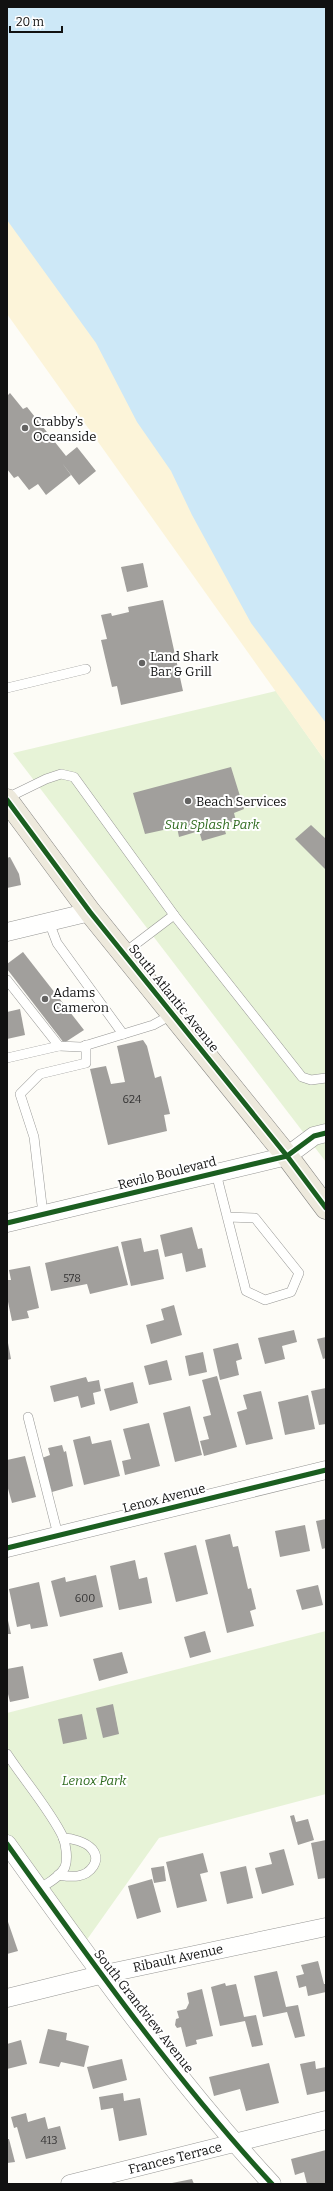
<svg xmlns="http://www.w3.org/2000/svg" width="333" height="2191" font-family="Bitter,serif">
<rect width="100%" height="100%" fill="#fdfcf7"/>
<!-- green -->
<g fill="#e7f3d7">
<path d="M276,691L326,762V1162L13,753Z"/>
<path d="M326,1631V1794L159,1838L81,1948L7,1844V1713Z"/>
</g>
<!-- sand -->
<path fill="#fcf4d9" d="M7,7L326,417V762L7,314Z"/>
<!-- water -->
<path fill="#cde8f7" d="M7,7H326V723L251,623L192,515L171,471L137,422L96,343L7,220Z"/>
<!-- building -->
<g fill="#a19f9c">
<path d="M10,393L23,409L27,407L66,456L77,447L96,471L79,485L62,463L71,475L46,495L38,484L29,490L18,476L14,478L7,469V396Z"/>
<path d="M143,563L148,587L127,592L121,567Z"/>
<path d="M163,600L183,691L121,705L117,686L112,687L101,640L107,639L101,615L111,613L112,616L129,612L128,607Z"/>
<path d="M231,767L244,809L234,813L236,821L223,824L226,834L202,841L199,831L179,837L177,827L145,834L133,793Z"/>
<path d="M311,825L326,839V870L295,839Z"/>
<path d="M10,857L19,874L21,885L7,888V858Z"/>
<path d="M23,952L84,1030L64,1043L7,969V964Z"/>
<path d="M20,1009L25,1035L7,1039V1012Z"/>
<path d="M143,1040L147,1046L155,1078L161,1076L170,1114L164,1115L167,1131L108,1145L90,1069L106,1066L111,1084L125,1082L117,1046Z"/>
<path d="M192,1227L198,1249L202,1248L206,1267L186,1272L182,1253L165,1257L160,1235Z"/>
<path d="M141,1238L144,1252L158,1249L164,1279L131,1286L121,1242Z"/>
<path d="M118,1246L128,1285L90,1294L87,1284L51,1291L45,1263Z"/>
<path d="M30,1266L39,1308L27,1311L29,1318L12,1321L7,1297V1280H11L9,1270Z"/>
<path d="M174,1305L182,1335L151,1344L146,1325L164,1320L161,1309Z"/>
<path d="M294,1330L297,1342L282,1346L285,1359L265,1364L258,1338Z"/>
<path d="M326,1337V1358L323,1359L317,1339Z"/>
<path d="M8,1343L11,1359L7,1360V1344Z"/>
<path d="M238,1343L242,1359L236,1361L239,1375L220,1380L213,1349Z"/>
<path d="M203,1352L207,1372L189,1376L185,1356Z"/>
<path d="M167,1360L172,1380L149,1385L144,1366Z"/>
<path d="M217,1376L237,1447L204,1456L200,1441L209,1439L203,1417L211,1415L202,1380Z"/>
<path d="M86,1377L88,1382L99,1380L101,1391L93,1393L95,1404L81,1408L78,1396L54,1402L50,1386Z"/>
<path d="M133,1382L138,1403L110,1411L104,1389Z"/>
<path d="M326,1388V1424L319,1425L311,1391Z"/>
<path d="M261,1391L273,1439L246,1445L237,1412L247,1409L243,1395Z"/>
<path d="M308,1395L315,1429L285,1435L278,1402Z"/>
<path d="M190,1406L202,1455L175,1462L163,1413Z"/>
<path d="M149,1423L160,1466L125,1475L122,1461L131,1459L123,1429Z"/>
<path d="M90,1436L92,1444L111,1440L120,1476L84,1485L73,1440Z"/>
<path d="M62,1445L64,1452L66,1451L73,1486L52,1492L42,1458L50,1455L48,1448Z"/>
<path d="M25,1456L36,1497L12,1503L7,1485V1460Z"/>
<path d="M326,1519V1548L322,1549L316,1521Z"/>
<path d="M305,1525L310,1551L280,1557L275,1531Z"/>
<path d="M230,1534L233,1547L238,1546L248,1589L251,1588L256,1609L250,1611L254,1626L227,1633L205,1540Z"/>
<path d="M196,1545L208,1594L176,1602L164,1553Z"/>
<path d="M135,1560L139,1579L147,1577L152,1603L119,1610L110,1566Z"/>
<path d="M96,1575L103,1607L60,1617L51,1581L65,1577L66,1582Z"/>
<path d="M39,1582L48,1626L31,1629L30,1624L17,1627L9,1589Z"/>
<path d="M318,1585L323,1605L302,1610L296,1590Z"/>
<path d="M7,1616L11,1634H7Z"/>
<path d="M205,1631L211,1652L190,1658L184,1637Z"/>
<path d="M122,1652L128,1673L99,1681L93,1659Z"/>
<path d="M23,1666L29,1698L10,1702L7,1690V1669Z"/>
<path d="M113,1704L119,1734L103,1738L96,1708Z"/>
<path d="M82,1714L87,1739L63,1744L58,1719Z"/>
<path d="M294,1815L296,1822L308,1819L314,1840L298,1845L290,1816Z"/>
<path d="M326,1840V1878L318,1879L311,1843Z"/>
<path d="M284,1849L294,1885L262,1894L255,1868L272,1864L269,1853Z"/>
<path d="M203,1853L208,1872L200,1874L207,1901L177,1908L166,1862Z"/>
<path d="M164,1866L166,1881L154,1883L151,1868Z"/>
<path d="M246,1866L253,1898L227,1904L220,1872Z"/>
<path d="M152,1879L161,1912L137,1919L128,1886Z"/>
<path d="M7,1919L18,1951L7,1954Z"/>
<path d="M318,1961L324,1984H326V1992L308,1996L306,1986L299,1988L296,1976L304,1974L301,1965Z"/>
<path d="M277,1971L286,2007L298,2005L305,2036L295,2038L287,2012L263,2017L254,1976Z"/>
<path d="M225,1983L226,1986L236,1984L244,2017L256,2015L263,2045L252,2047L245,2021L220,2026L211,1987Z"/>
<path d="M202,1989L213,2036L196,2040L197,2044L186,2047L181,2027L177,2028L175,2025L176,2019L179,2018L177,2011L186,2009L189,2003L187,1993Z"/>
<path d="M48,2029L67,2033L66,2040L89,2046L84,2067L61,2062L59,2067L39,2063Z"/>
<path d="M21,2040L27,2064L7,2069V2044Z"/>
<path d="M122,2059L127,2080L93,2089L87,2067Z"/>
<path d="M315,2061L316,2069L326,2067V2091L307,2095L300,2064Z"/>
<path d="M269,2063L279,2103L246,2111L240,2089L214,2096L209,2077Z"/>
<path d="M123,2093L124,2101L140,2098L147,2135L119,2141L113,2108L101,2110L99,2097Z"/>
<path d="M26,2113L28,2122L45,2117L48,2129L60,2126L66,2149L26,2159L17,2127L14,2128L11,2117Z"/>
<path d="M7,2139H9L15,2162L7,2163Z"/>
<path d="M326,2150V2184H307L304,2172L295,2175L291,2159Z"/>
<path d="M192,2179L194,2184H172V2183Z"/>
</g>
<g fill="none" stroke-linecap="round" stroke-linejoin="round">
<!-- service casing -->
<g stroke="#979795" stroke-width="10">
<g id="service">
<path d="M7,688L86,669"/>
<path d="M7,798L46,779L61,774L74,777L174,915"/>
<path d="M49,922L57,943L123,1034"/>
<path d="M124,953L174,915L302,1077L311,1080L326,1078"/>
<path d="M7,980L59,1046L81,1047L153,1025L173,1014"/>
<path d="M7,1058L59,1046"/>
<path d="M216,1173L246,1291L265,1300L291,1292L299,1273L255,1218L227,1217"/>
<path d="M43,1214L34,1137L20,1094L40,1074L86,1063V1045"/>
<path d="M28,1417L58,1535"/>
<path d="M7,1754C24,1780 50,1810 63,1837C66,1845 68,1859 65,1867C60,1877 48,1883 39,1889"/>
<path d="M58,1875C65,1876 71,1877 78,1876C90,1874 102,1861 92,1849C86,1842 72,1838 63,1838"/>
</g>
</g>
<!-- minor casing -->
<g stroke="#979795" stroke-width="19">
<g id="minor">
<path d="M7,932L90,912"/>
<path d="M7,1223L287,1156L314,1136L326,1133"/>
<path d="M7,1548L326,1470"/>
<path d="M7,1844C91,1961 174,2078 272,2184"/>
<path d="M7,1998L100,1975L326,1927"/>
<path d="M70,2184L326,2120"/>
</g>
</g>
<!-- primary casing -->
<g stroke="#858482" stroke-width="23">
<path id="primary" d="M7,800L90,912L287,1156L326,1208"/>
</g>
<!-- service -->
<use href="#service" stroke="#fffffe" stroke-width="9"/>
<!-- minor -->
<use href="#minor" stroke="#fffffe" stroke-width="18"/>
<!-- primary -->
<use href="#primary" stroke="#ede9dc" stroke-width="22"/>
<!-- cycleway casing -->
<g stroke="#fff" stroke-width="8">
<g id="cycleway">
<path d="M7,800L90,912L287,1156L326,1208"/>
<path d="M7,1223L287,1156L314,1136L326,1133"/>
<path d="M7,1548L326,1470"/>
<path d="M7,1844C91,1961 174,2078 272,2184"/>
</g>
</g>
<!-- cycleway -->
<use href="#cycleway" stroke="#1b5e20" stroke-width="5"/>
</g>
<!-- markers -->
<g fill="#646362" stroke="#fff" stroke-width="1.5">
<circle cx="25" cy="428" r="4"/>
<circle cx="142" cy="663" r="4"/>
<circle cx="188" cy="801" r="4"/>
<circle cx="45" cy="999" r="4"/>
</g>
<g text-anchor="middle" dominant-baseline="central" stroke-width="4" stroke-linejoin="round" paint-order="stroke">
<!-- number labels -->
<g font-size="11" fill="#353434">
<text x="132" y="1099">624</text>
<text x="72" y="1278">578</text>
<text x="85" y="1598">600</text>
<text x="49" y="2140">413</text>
</g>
<!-- poi labels -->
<g font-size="13" fill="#111" stroke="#fff" text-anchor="start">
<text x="33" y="421">Crabby’s<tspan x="33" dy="15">Oceanside</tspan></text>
<text x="150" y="656">Land Shark<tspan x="150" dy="15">Bar &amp; Grill</tspan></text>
<text x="196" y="801">Beach Services</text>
<text x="53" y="992">Adams<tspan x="53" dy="15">Cameron</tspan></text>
</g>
<!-- park labels -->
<g font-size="13" font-style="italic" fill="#2f6b1f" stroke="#fff">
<text x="212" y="824">Sun Splash Park</text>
<text x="94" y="1780">Lenox Park</text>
</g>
<!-- street labels -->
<g font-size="13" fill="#111" stroke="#fff">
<text transform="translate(174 998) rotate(51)">South Atlantic Avenue</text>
<text transform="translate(167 1173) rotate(-14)">Revilo Boulevard</text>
<text transform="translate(164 1498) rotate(-14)">Lenox Avenue</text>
<text transform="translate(178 1958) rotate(-12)">Ribault Avenue</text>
<text transform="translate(144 2011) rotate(52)">South Grandview Avenue</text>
<text transform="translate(175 2158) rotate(-14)">Frances Terrace</text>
</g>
</g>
<!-- border -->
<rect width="333" height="2191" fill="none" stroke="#111111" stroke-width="16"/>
<!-- scale -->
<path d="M10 26v6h52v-6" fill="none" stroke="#111111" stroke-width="2"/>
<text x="16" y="26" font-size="12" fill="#111111" stroke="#ffffff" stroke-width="3" paint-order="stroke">20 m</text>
</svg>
